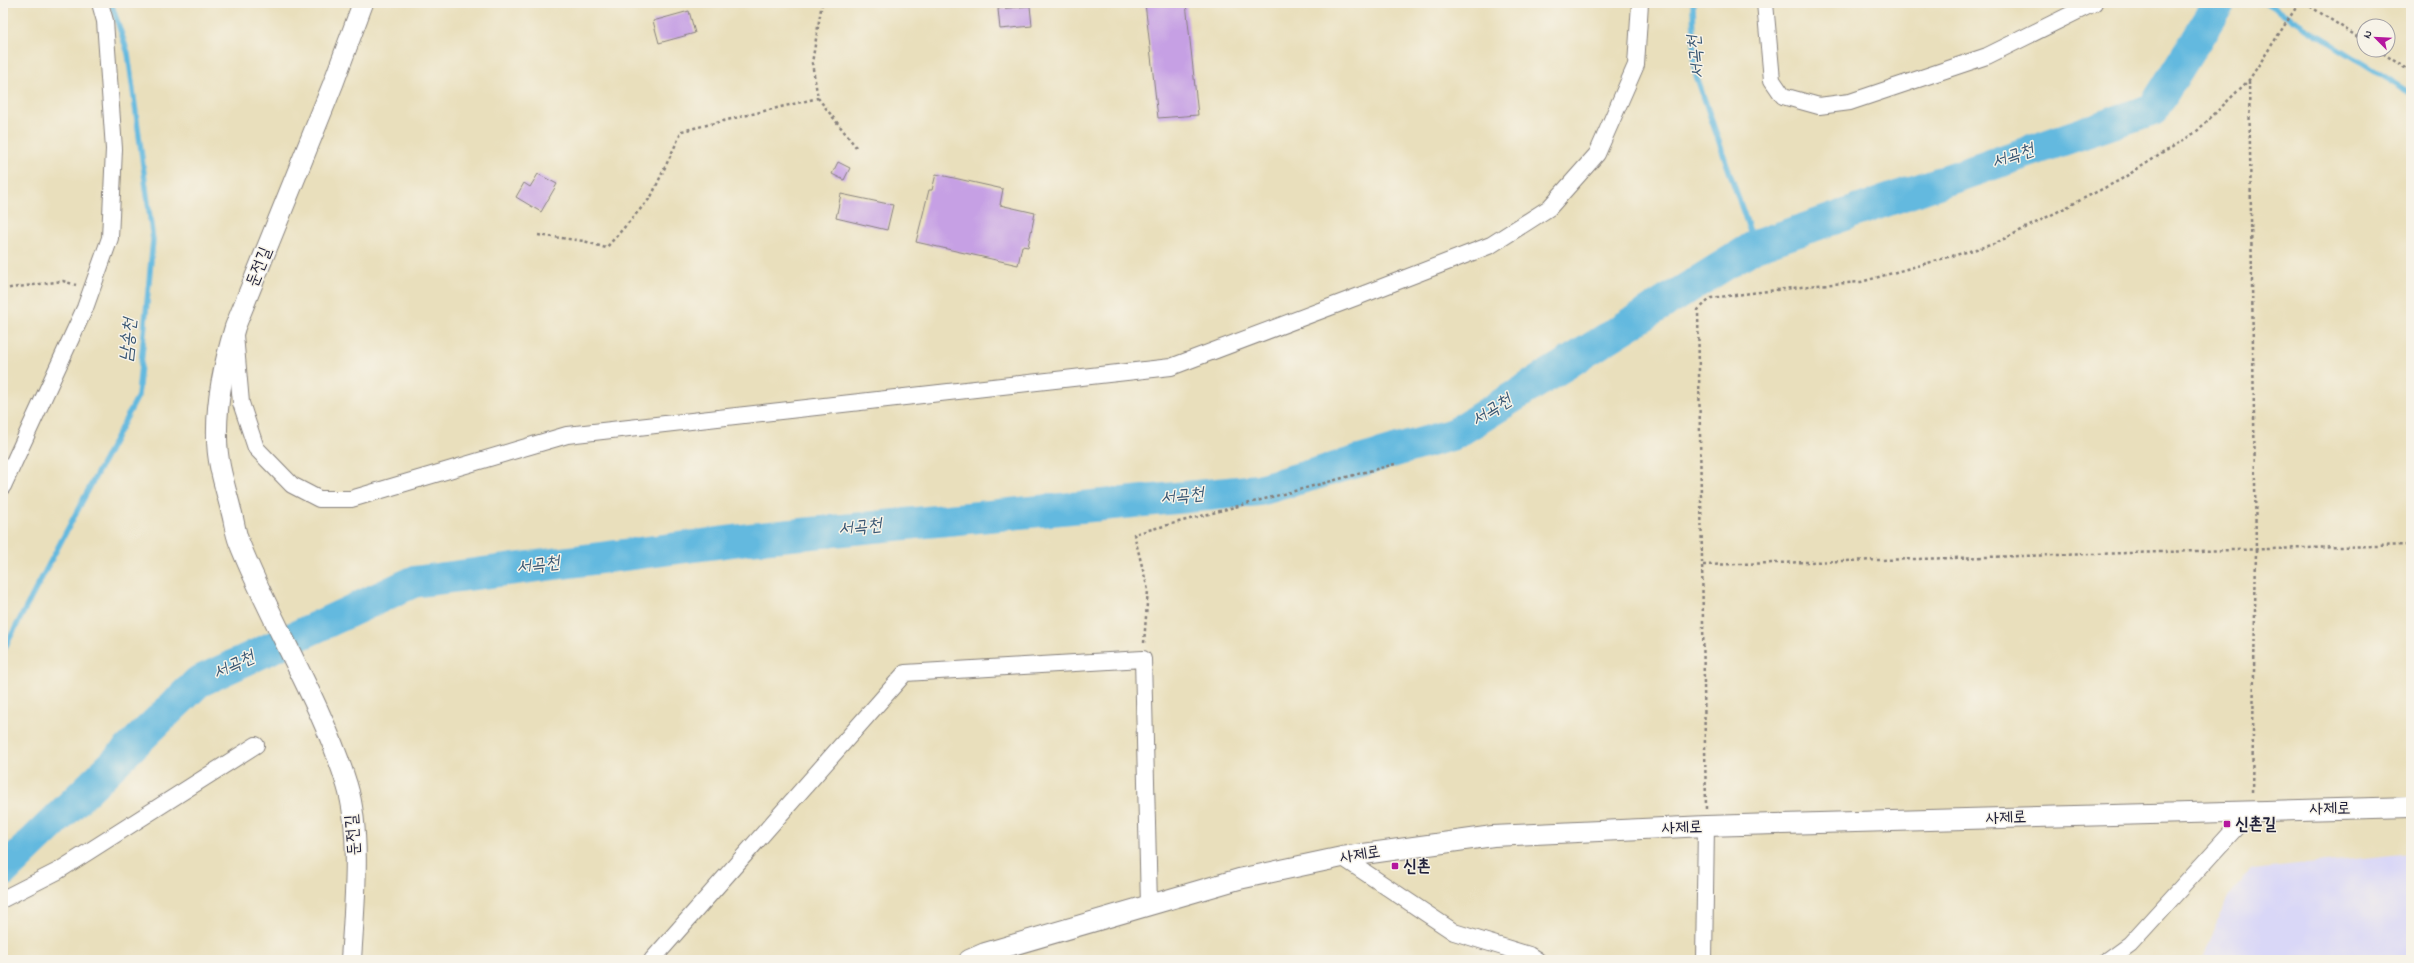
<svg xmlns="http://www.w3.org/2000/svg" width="2414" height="963" font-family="'Indie Flower','Poor Story',sans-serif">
<rect width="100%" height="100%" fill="#f7f3e8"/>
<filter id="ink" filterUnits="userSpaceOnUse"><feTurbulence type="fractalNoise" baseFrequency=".025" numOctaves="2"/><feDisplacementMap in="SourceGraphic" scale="8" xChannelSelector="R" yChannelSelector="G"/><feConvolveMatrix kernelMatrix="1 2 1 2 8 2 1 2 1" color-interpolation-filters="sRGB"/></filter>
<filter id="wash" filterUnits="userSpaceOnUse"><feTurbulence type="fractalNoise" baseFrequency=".012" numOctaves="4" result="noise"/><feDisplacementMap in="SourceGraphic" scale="16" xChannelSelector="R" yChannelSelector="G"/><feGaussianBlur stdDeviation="0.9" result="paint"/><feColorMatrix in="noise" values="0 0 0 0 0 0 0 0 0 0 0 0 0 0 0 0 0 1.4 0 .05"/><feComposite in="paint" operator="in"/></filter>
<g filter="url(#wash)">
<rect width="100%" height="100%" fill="#e9dfbc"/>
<!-- built -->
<path fill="#d9d7f7" d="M2411,853V960H2203L2226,899L2251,870Z"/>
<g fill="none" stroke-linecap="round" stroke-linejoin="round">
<!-- stream -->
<g stroke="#63b9df" stroke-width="5.5">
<path d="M1693,3L1695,72L1755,246"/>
<path d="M2266,3L2411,93"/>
<path d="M3,651L138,396L153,240L128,53L111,3"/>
</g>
<!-- river -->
<path stroke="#63b9df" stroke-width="32" d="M3,871L198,682L413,582L749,539L1259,490L1454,434L1755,246L2153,109L2219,3"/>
</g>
<g id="blocks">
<!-- building -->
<g fill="#c6a0e4">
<path d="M1145,3H1186L1198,115L1158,118Z"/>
<path d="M1030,6L1032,26L1000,29L998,9Z"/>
<path d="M689,11L695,33L659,43L653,21Z"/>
<path d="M838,162L850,168L844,180L832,174Z"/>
<path d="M538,174L557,184L541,212L516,197L524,183L530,187Z"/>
<path d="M936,174L1003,189L1000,205L1035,213L1028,247L1022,246L1018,265L916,242L929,190H932Z"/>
<path d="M841,194L893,205L887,230L836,218Z"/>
</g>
</g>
</g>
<g filter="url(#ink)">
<use href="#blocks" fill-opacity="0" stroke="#86807c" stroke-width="1"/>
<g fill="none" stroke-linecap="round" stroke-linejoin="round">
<!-- minor casing -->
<g stroke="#86807c" stroke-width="18">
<g id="minor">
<path d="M1765,3L1772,80L1783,96L1819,106L1850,102L1987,56L2094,3"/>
<path d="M235,335L241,403L256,448L292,485L319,499H351L567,435L1171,367L1354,298L1491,245L1549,208L1597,154L1636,65L1640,3"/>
<path d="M3,486L85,308L110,238L114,149L105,21L100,3"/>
<path d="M1342,857L1454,932L1529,955L1537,960"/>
<path d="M3,899L58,871L256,745"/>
<path d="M652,960L905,673L1143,659L1149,905"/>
<path d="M1704,960L1706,826"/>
<path d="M2108,960L2130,944L2252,810"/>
</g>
</g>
<!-- tertiary casing -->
<g stroke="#86807c" stroke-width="22">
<g id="tertiary">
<path d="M351,960C354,909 362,834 347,785C321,700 271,624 239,542C235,532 234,520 231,510C225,486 217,463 217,438C216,400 224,364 235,327L333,84L363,3"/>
<path d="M969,960L985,953L1239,879L1342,857L1493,836L1706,826L2411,807"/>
</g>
</g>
<!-- path -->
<g stroke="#86807c" stroke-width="2.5" stroke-dasharray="3 3" stroke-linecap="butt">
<path d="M822,3L812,63L818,98L856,147"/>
<path d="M2305,3L2364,41"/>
<path d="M2378,50L2411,72"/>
<path d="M2249,81L2256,550L2252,794"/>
<path d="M538,235L584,241L606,248L651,197L682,131L818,98"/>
<path d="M3,289L63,281L76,285"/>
<path d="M1703,565L2411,545"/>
<path d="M1144,643L1148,590L1134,534L1395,464"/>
<path d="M1706,809L1698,310L1711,298L1817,285L1861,282L1994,244L2120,180L2196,132L2249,80L2299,3"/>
</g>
<!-- minor -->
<use href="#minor" stroke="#fff" stroke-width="16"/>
<!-- tertiary -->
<use href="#tertiary" stroke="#fff" stroke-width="20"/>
</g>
</g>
<!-- markers -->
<g fill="#b5179e" stroke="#f7f3e8" stroke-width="1.5">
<rect x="2223" y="820" width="8" height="8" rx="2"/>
<rect x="1391" y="862" width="8" height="8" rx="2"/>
</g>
<g text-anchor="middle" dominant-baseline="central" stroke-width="3" stroke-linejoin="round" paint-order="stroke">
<!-- street labels -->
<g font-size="17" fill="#22223b" stroke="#f7f3e8">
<text transform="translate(259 267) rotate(-68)">둔전길</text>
<text transform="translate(2330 809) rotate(-1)">사제로</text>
<text transform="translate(2006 818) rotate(-2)">사제로</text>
<text transform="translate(1682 828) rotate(-2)">사제로</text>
<text transform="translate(353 835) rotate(-94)">둔전길</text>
<text transform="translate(1360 855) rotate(-9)">사제로</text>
</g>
<!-- poi labels -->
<g font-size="17" font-weight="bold" fill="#22223b" stroke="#f7f3e8" text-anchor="start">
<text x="2235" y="824">신촌길</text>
<text x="1403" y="866">신촌</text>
</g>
<!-- water labels -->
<g font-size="18" font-style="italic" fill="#395774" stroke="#f7f3e8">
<text transform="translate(1697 57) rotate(-96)">서곡천</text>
<text transform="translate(2013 157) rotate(-19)">서곡천</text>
<text transform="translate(129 340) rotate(-84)">남송천</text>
<text transform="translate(1492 411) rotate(-32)">서곡천</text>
<text transform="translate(1182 497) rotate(-6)">서곡천</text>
<text transform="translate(860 528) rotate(-6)">서곡천</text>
<text transform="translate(538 566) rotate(-7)">서곡천</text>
<text transform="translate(234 666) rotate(-25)">서곡천</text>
</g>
</g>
<!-- margin -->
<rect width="2414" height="963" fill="none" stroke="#f7f3e8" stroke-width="16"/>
<!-- north arrow -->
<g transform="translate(2376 38) rotate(294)"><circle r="19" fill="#f7f3e8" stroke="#a29fa3"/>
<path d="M0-3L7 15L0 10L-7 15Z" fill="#b5179e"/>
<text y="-6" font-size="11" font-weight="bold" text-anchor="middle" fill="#22223b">N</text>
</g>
</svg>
